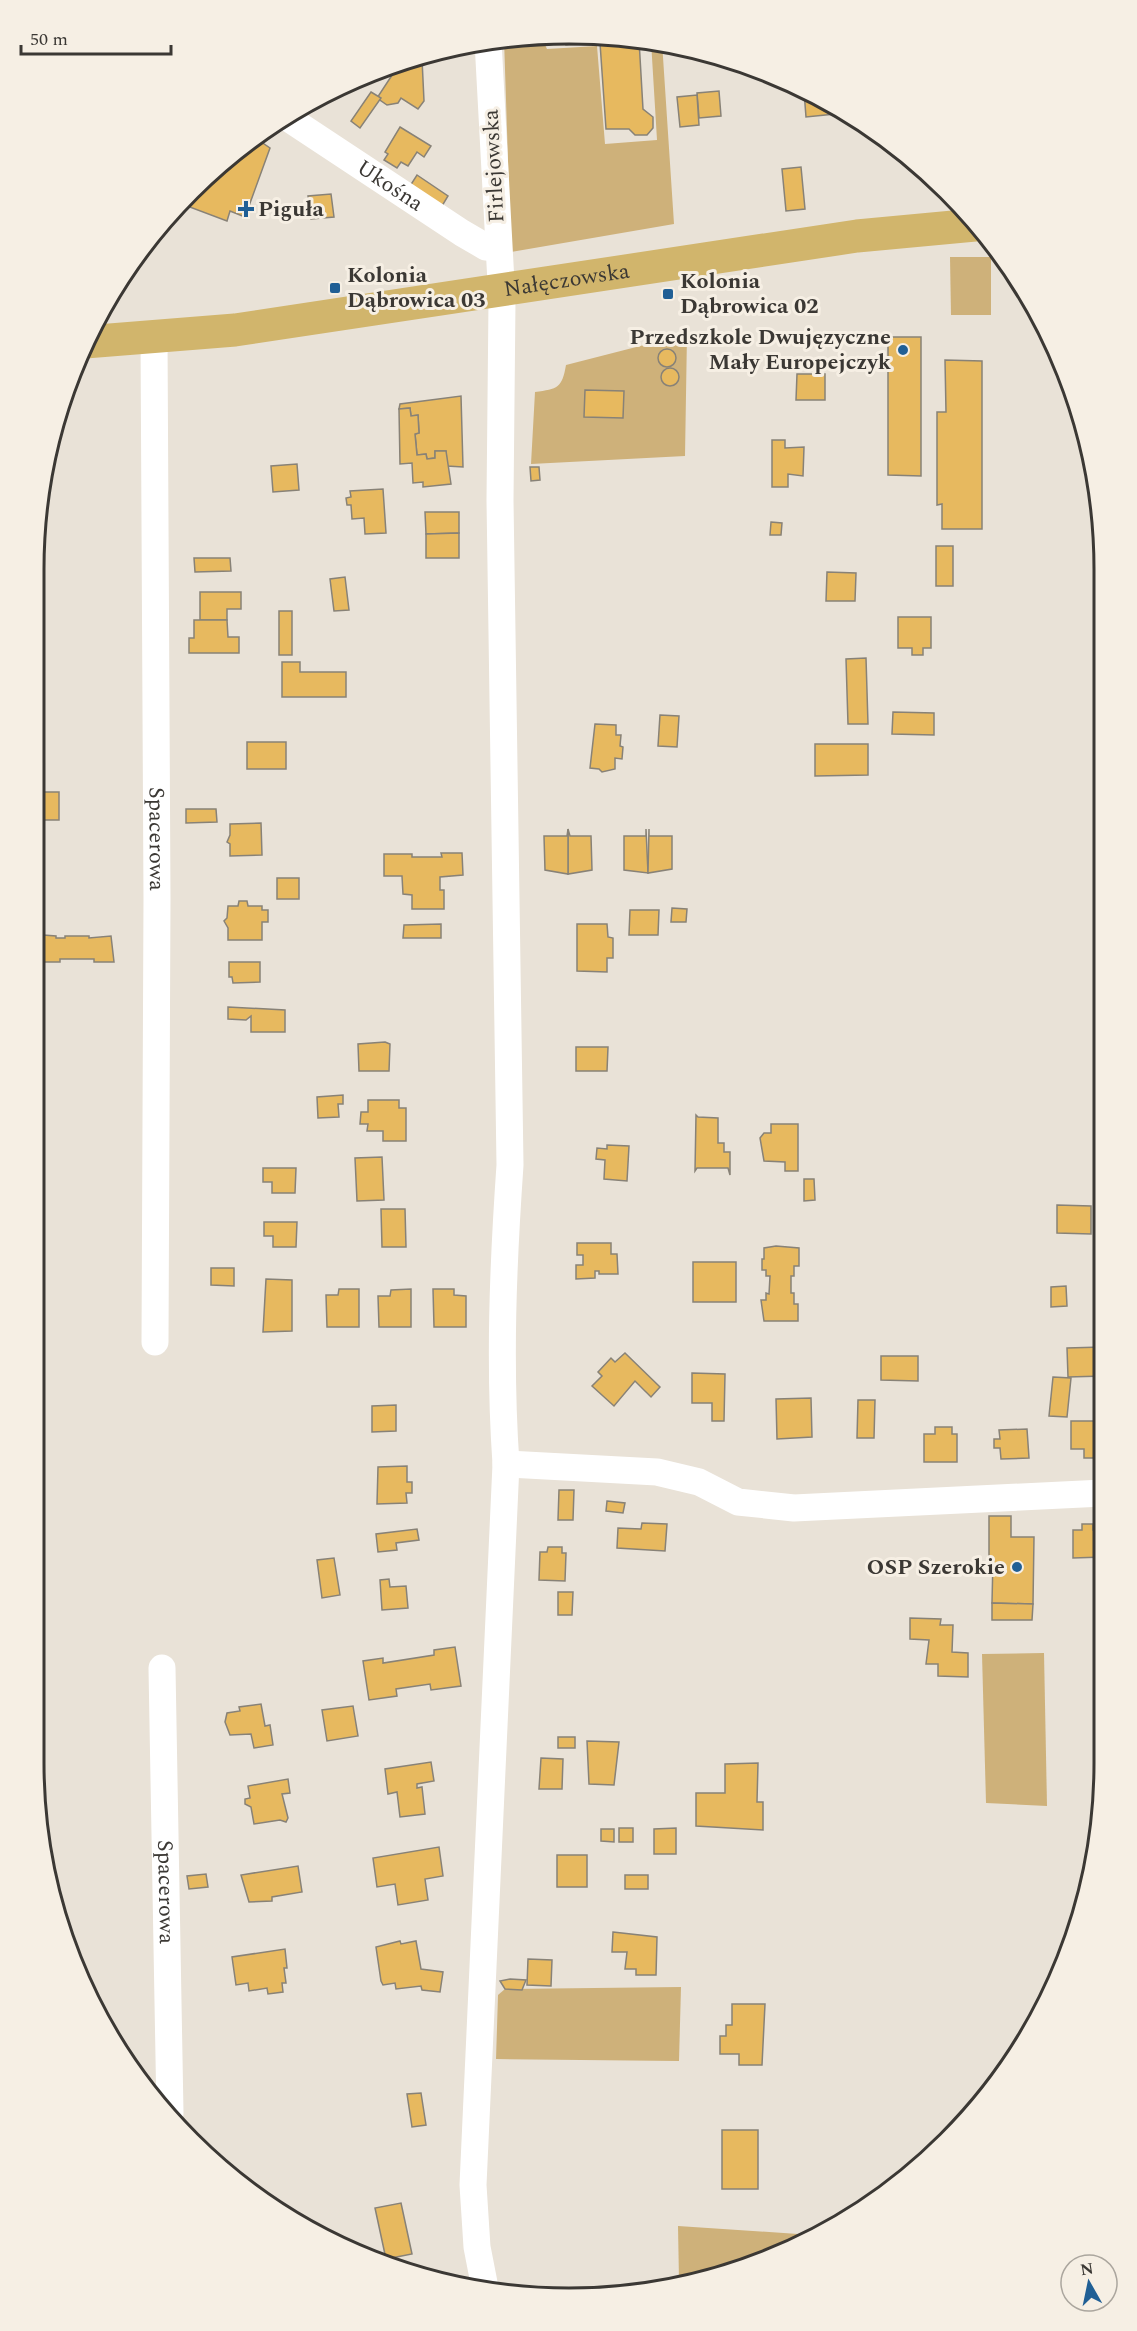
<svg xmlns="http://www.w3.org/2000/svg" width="1137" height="2331" font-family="Spectral,serif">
<rect width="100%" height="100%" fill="#e9e2d7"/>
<!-- green -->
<g fill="#ceb17a">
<path d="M541,36L547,49L597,46L605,144L657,140L651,41L662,42L674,224L511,252L504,39Z"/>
<path d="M950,257H991V315H951Z"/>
<path d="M687,334L685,456L531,464L535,392C558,389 562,388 566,365Z"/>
<path d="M1044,1653L1047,1806L986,1803L982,1654Z"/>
<path d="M681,1987L679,2061L496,2059L498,1995L505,1989Z"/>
<path d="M678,2226L798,2234V2245L679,2281Z"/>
</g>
<!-- building -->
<g fill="#e7b95f" stroke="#888277" stroke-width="1.5">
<path d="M565,33L639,40L643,109L653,117V128L647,135H635L629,129H606L600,43L566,45Z"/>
<path d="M419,57L422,59L424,101L418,109L401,98L398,103L387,105L377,98L400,63Z"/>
<path d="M719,91L721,116L699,118L697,93Z"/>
<path d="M804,91L835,109V114L806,117Z"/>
<path d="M371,92L381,98L360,128L351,121Z"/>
<path d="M697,95L699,125L680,127L677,97Z"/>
<path d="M400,127L431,146L424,157L417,152L408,166L401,162L397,168L384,160L388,154L385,152Z"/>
<path d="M254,137L270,148L245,217L230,211L227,221L179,203L190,190Z"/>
<path d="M801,167L805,209L786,211L782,169Z"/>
<path d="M417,175L448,196L442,206L410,186Z"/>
<path d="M331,194L334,217L311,219L308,196Z"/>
<path d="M888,337H921V476L888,475Z"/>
<circle cx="667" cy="358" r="9"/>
<path d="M945,360L982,361V529H942V504L937,505V412H946Z"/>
<circle cx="670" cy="377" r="9"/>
<path d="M797,374H825V400H796Z"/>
<path d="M585,390L624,391L623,418L584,417Z"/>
<path d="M461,396L463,467L447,466L446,451H435V458L427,459L426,454L417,455L415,434L419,433L418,415L411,416L410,408L399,409L400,404Z"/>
<path d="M410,408L411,416L418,415L419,433L415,434L417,455L426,454L427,459L435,458V451H446L451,484L423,487V482L413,483L412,463L400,464L399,409Z"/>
<path d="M772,440H785V448L804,447L803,476L788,474V487H772Z"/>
<path d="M297,464L299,490L273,492L271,466Z"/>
<path d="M530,467H539L540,480L531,481Z"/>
<path d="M383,489L386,533L365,534L364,518L352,519L351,505H347L346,498L351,497L350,491Z"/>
<path d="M425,512H459V533L426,534Z"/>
<path d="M771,522L782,523L781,535H770Z"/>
<path d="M459,533V558H426V534Z"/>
<rect x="936" y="546" width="17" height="40"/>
<path d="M194,558H230L231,571L195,572Z"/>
<path d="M827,572L856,573L855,601H826Z"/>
<path d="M345,577L349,610L334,611L330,579Z"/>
<path d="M200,592H241V609H227V620H200Z"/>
<rect x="279" y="611" width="13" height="44"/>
<path d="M898,617H931V648H923V655H912V648H898Z"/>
<path d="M194,620H227L228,637H239V653H189V638H194Z"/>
<path d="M866,658L868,724H848L846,659Z"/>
<path d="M282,662H300V672H346V697H282Z"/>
<path d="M893,712L934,713V735L892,734Z"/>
<path d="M660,715L679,716L677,747L658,746Z"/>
<path d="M595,724L616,725V735H621L620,746L623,747L622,759L615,758V769L602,772L599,769L590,768Z"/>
<rect x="247" y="742" width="39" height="27"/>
<path d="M815,744H868V775L815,776Z"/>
<rect x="42" y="792" width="17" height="28"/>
<path d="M186,809H216L217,822L186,823Z"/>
<path d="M261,823L262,855L230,856V844L227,842L230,835V824Z"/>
<path d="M568,829L570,836H591L592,870L568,874Z"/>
<path d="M568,829V874L545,870L544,836H567Z"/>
<path d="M646,829L648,873L624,870V836H646Z"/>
<path d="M649,829V836H672V869L648,873Z"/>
<path d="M441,853H462L463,875L440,877V890H444V909H412V895L403,894L402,876H384V854H412V857H442Z"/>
<rect x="277" y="878" width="22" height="21"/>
<path d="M239,901H247L248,906H262V910H268V922H262V940H228V928L224,921L227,918L228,906H238Z"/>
<path d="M672,908L687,909L686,922H671Z"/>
<path d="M630,910H659L658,935H629Z"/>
<path d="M441,924V938H403L404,925Z"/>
<path d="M577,924H607L608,937L613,938V958H607V972L577,971Z"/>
<path d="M43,935L56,936V938H65V936H89V938L111,936L114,962H94V959H60V962H40Z"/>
<path d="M229,962H260V982L233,983L232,977H229Z"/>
<path d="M228,1007L285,1010V1032H251V1016L246,1020L228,1019Z"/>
<path d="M385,1042L390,1044L389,1071H359L358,1044Z"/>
<path d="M576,1047H608L607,1071H576Z"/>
<path d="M343,1095V1104H338L339,1117L318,1118L317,1097Z"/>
<path d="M368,1100H399V1108H406V1141H383V1131H367L368,1124H360L361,1112H368Z"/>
<path d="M696,1115L698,1117L718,1118V1143H724V1152H730V1175L728,1168H697L695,1171Z"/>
<path d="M771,1124H798V1171H785V1162L764,1161L760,1138L764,1133H771Z"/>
<path d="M607,1145L629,1146L627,1181L604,1179L605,1160L596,1159L597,1148L607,1149Z"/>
<path d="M382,1157L384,1200L357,1201L355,1158Z"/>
<path d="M263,1168H296L295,1193H272V1182H263Z"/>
<path d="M804,1179H814L815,1200L804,1201Z"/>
<path d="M1057,1205L1091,1206V1234L1057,1233Z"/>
<path d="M381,1209H405L406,1247H382Z"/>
<path d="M264,1222H297L296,1247H273V1236H264Z"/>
<path d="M577,1243H611V1254H617L618,1274H599V1271H595V1278L576,1279V1265H583V1255H577Z"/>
<path d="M776,1246L799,1248V1266H794V1276H791V1293H794V1304H798V1321H764L761,1300H766V1293L769,1294L770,1276H766V1270H762V1259H764V1248Z"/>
<rect x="693" y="1262" width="43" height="40"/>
<path d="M211,1268H234V1286L211,1285Z"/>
<path d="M266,1279L292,1280V1331L263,1332Z"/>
<path d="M1066,1286L1067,1306L1051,1307V1287Z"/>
<path d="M339,1289H359V1327H327L326,1295H338Z"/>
<path d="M411,1289V1327H379L378,1296H390L391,1290Z"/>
<path d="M433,1289H454V1295L466,1296V1327H434Z"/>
<path d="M1102,1347L1103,1376L1068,1377L1067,1348Z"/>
<path d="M625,1353L660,1387L651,1397L635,1381L614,1406L592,1386L602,1376L598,1372L611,1358L615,1362Z"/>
<path d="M881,1356H918V1381L881,1380Z"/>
<path d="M692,1373L725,1374L724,1421H712V1403H692Z"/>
<path d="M1053,1377L1071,1378L1067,1417L1049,1416Z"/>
<path d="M811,1398L812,1437L777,1439L776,1399Z"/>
<path d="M858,1400H875L874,1438H857Z"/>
<path d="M396,1405V1431L372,1432V1406Z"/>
<path d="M1071,1421H1103V1449H1096L1097,1458H1084V1449H1071Z"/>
<path d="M935,1427H952V1434H957V1462H924V1434H935Z"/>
<path d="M1027,1429L1029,1458L1001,1459L1000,1448H994V1439H1000L999,1430Z"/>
<path d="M407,1466V1482H412V1493H406L407,1503L377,1504L378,1467Z"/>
<path d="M559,1490H574L573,1520H558Z"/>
<path d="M607,1501L625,1503L623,1513L606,1511Z"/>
<path d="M989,1516H1011V1537H1034L1033,1604L992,1603L993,1559H989Z"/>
<path d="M642,1523L667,1524L665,1551L617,1548L618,1528L641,1529Z"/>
<path d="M1082,1524H1093V1530L1103,1529V1557L1073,1558V1530H1082Z"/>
<path d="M417,1529L419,1540L396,1543L397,1550L378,1552L376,1534Z"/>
<path d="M548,1547H562V1553H566L565,1581L539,1580L540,1552H547Z"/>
<path d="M334,1558L340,1595L322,1598L317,1560Z"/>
<path d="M389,1579L390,1587L406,1586L408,1608L382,1610L380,1580Z"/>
<path d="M558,1592H573L572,1615H558Z"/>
<path d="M992,1603L1033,1604L1032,1620H992Z"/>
<path d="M910,1618L941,1619L940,1625H953L952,1652L968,1653V1677L938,1676V1664H926L929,1640L910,1639Z"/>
<path d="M455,1647L461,1686L431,1690L430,1684L396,1689L397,1696L369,1700L363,1661L383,1658V1663L434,1655V1650Z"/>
<path d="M261,1704L265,1726L270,1725L273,1745L254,1748L251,1734L230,1735L225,1722L227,1713L240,1711L239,1707Z"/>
<path d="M353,1706L358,1736L327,1741L322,1710Z"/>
<rect x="558" y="1737" width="17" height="11"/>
<path d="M587,1741L619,1742L614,1785L589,1784Z"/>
<path d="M541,1758L563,1759L562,1789H539Z"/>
<path d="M431,1762L434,1781L417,1784V1788L422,1787L425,1814L400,1817L397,1792L388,1794L385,1769Z"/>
<path d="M758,1763L757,1802H763V1830L696,1826V1793H725V1764Z"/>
<path d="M288,1779L290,1793L282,1794L288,1818L286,1822L280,1820L254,1824L251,1807L245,1804V1799L250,1798L248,1786Z"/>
<rect x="619" y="1828" width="14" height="14"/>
<path d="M676,1828V1854H654V1829Z"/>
<path d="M601,1829H614V1842L601,1841Z"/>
<path d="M439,1847L443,1876L425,1879L428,1900L398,1905L395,1884L377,1887L373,1858Z"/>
<rect x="557" y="1855" width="30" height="32"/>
<path d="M298,1866L302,1892L272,1897V1901L249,1902L241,1875Z"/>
<path d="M206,1874L208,1887L189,1889L187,1876Z"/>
<rect x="625" y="1875" width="23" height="14"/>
<path d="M613,1932L657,1937L656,1975H636V1969H625L627,1952H612Z"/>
<path d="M400,1941L401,1944L416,1941L421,1969L443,1972L440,1992L422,1990L421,1986L396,1989L395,1983L383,1985L381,1981L376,1947Z"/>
<path d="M285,1949L287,1968H284L286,1983H282L283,1992L268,1994L267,1988L249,1991L248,1983L236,1985L232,1957Z"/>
<path d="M528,1959L552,1960L551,1986L527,1985Z"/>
<path d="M510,1979L526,1980L522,1990L505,1989L500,1981Z"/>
<path d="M732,2004H765L762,2065H739V2054H720V2036H726V2025H732Z"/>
<path d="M421,2093L426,2125L412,2127L407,2094Z"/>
<rect x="722" y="2130" width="36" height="59"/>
<path d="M401,2203L412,2254L386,2259L375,2208Z"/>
</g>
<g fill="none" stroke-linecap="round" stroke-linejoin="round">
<!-- minor -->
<g stroke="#fff" stroke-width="27">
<path id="s1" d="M285,116L462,233L486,247L498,248"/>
<path id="s2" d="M154,337L157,898L155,1342"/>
<path d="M506,1464L657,1472L699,1482L738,1502L794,1508L1103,1493"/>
<path id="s3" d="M162,1668L170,2113"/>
<path d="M485,2288L477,2247L473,2185L506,1464C499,1364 503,1265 510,1165L500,500L502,301L488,41"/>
</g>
<!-- major -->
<path stroke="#d1b56c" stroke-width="33" id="s4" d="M85,342L235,330L857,236L975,225"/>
</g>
<!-- markers -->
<g fill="#205f95" stroke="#f6efe4" stroke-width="2">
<path d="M243 200h6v6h6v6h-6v6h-6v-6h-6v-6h6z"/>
<rect x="329" y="282" width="12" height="12" rx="3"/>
<rect x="662" y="288" width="12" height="12" rx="3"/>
<circle cx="903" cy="350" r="6"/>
<circle cx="1017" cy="1567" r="6"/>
</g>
<g text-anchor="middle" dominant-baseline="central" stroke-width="6" stroke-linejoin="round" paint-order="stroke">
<!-- street labels -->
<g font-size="22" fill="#3b3834" stroke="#f6efe4">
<text transform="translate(494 166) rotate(-93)">Firlejowska</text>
<text stroke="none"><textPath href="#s1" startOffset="126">Ukośna</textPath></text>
<text stroke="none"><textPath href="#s4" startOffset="486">Nałęczowska</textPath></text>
<text stroke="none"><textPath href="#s2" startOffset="502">Spacerowa</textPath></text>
<text stroke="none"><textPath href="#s3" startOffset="224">Spacerowa</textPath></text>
</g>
<!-- poi labels -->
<g font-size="22" font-weight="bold" fill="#3b3834" stroke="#f6efe4" text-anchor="start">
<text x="258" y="209">Piguła</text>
<text x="347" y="275">Kolonia<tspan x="347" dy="25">Dąbrowica 03</tspan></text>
<text x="680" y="281">Kolonia<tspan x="680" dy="25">Dąbrowica 02</tspan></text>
<text x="891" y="337" text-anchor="end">Przedszkole Dwujęzyczne<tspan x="891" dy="25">Mały Europejczyk</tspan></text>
<text x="1005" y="1567" text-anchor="end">OSP Szerokie</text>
</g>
</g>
<!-- crop -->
<path d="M0 0H1137V2331H0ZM569 44H569A525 525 0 0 1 1094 569V1763A525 525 0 0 1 569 2288H569A525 525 0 0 1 44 1763V569A525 525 0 0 1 569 44Z" fill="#f6efe4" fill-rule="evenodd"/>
<path fill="none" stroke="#3b3834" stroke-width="3" d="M569 44H569A525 525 0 0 1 1094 569V1763A525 525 0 0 1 569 2288H569A525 525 0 0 1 44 1763V569A525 525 0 0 1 569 44Z"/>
<!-- north arrow -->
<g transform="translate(1089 2283) rotate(351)"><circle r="28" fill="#f6efe4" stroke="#aba69e" stroke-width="1.5"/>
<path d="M0-4.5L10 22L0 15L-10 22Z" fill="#205f95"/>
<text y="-9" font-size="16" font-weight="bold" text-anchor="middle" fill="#3b3834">N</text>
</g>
<!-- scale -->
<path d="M21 45v9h150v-9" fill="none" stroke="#3b3834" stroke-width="3"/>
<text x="30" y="45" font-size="18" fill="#3b3834" stroke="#f6efe4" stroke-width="4.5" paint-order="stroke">50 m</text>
</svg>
